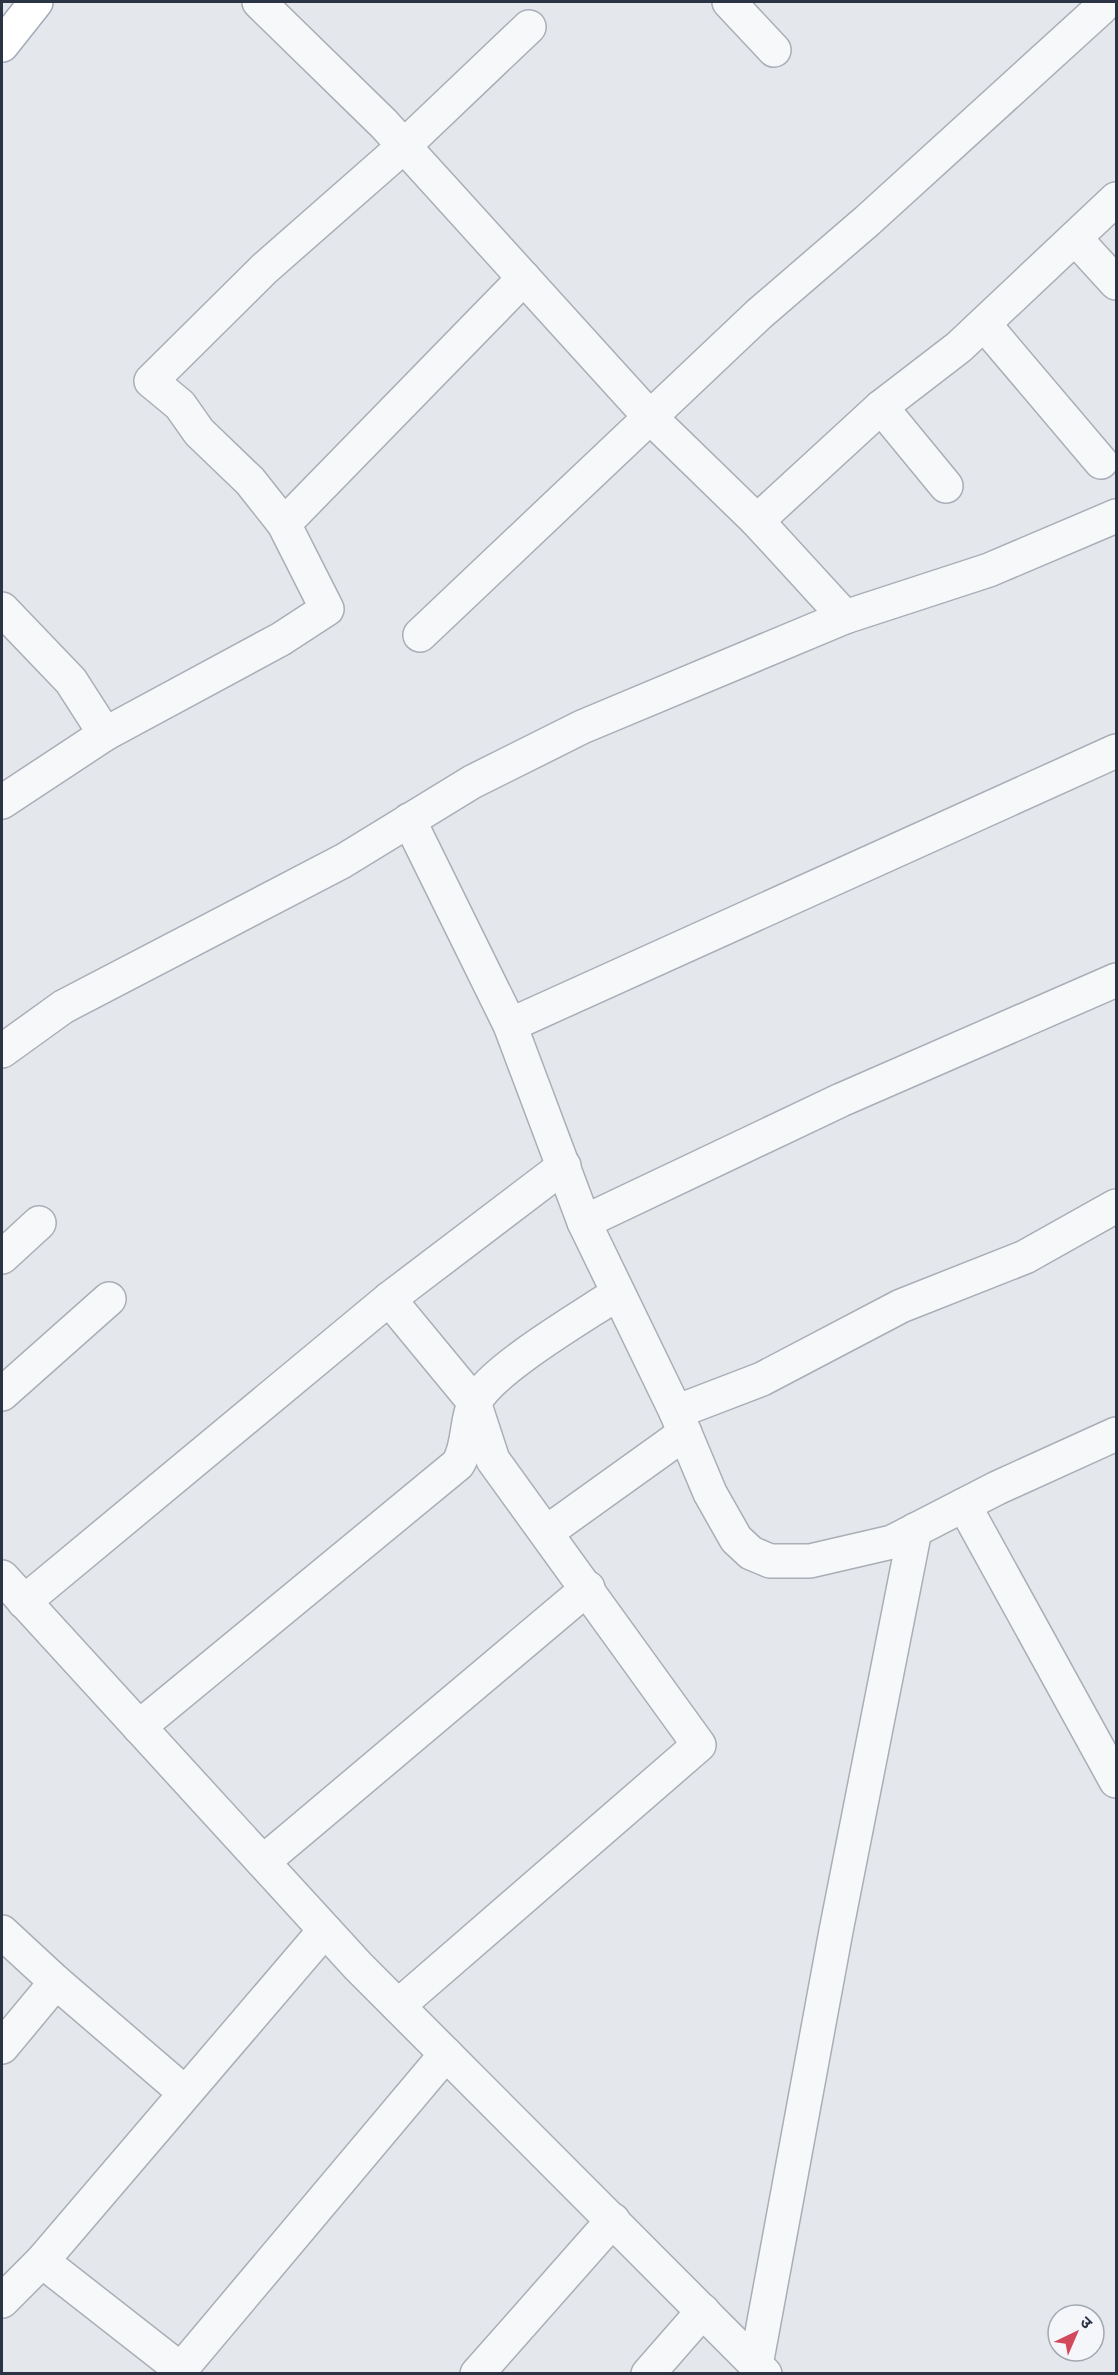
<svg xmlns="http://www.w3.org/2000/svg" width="1118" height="2375" font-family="'IBM Plex Sans','Noto Sans Devanagari',sans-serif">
<rect width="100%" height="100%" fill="#e4e7ec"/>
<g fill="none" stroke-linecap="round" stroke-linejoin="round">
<!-- minor casing -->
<g stroke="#a9aeb7" stroke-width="36">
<g id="minor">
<path d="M259,2L384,124L649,416L757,521L845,617"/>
<path d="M729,2L774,50"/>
<path d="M1075,238L1116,283"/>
<path d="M984,324L1101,462"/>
<path d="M881,407L946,486"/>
<path d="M757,521L881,407L959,347L1116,199"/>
<path d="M284,524L524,278"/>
<path d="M2,609L71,681L105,734"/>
<path d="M420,635L759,314L867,221L1101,8"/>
<path d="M2,802L105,734L281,639L327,609L284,524L250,481L199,432L180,405L151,381L264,269L404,146L529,27"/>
<path d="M409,820L510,1025L584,1222L676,1412L710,1493L736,1539L751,1553L770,1561H810L892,1542L997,1488L1116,1434"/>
<path d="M510,1025L1116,751"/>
<path d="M2,1051L63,1007L343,861L472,782L582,727L845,617L989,570L1116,516"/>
<path d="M584,1222L841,1100L1116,980"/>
<path d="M2,1257L39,1223"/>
<path d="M389,1299L474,1402L493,1460L699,1745L398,2006"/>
<path d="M2,1394L109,1299"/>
<path d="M676,1412L762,1379L901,1306L1025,1257L1116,1206"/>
<path d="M964,1505L1116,1781"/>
<path d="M547,1532L685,1433"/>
<path d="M2,1577L358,1966L765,2374"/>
<path d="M24,1602L389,1299L564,1166"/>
<path d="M139,1727L458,1464C470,1444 465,1421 475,1402C492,1369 584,1316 618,1293"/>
<path d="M263,1862L588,1588"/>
<path d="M2,1932L56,1982L184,2092"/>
<path d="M2,2047L56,1982"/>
<path d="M42,2261L180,2369"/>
<path d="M2,2301L42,2261L325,1930"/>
<path d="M756,2365L836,1931L915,1530"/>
<path d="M177,2374L446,2054"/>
<path d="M477,2374L613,2220"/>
<path d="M648,2374L703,2311"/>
</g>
</g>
<!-- primary casing -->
<g stroke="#a3abb8" stroke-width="36">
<path id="primary" d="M2,45L36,2"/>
</g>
<!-- minor -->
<use href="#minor" stroke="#f7f8fa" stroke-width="33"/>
<!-- primary -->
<use href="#primary" stroke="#fff" stroke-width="33"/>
</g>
<!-- border -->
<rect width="1118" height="2375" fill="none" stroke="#2b3445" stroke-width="6"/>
<!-- north arrow -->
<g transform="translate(1076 2333) rotate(44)"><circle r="28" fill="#f4f6f9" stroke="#a4a8b1" stroke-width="1.5"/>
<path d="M0-4.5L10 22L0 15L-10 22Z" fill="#d1495b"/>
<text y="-9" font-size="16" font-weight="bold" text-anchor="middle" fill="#2b3445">उ</text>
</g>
</svg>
